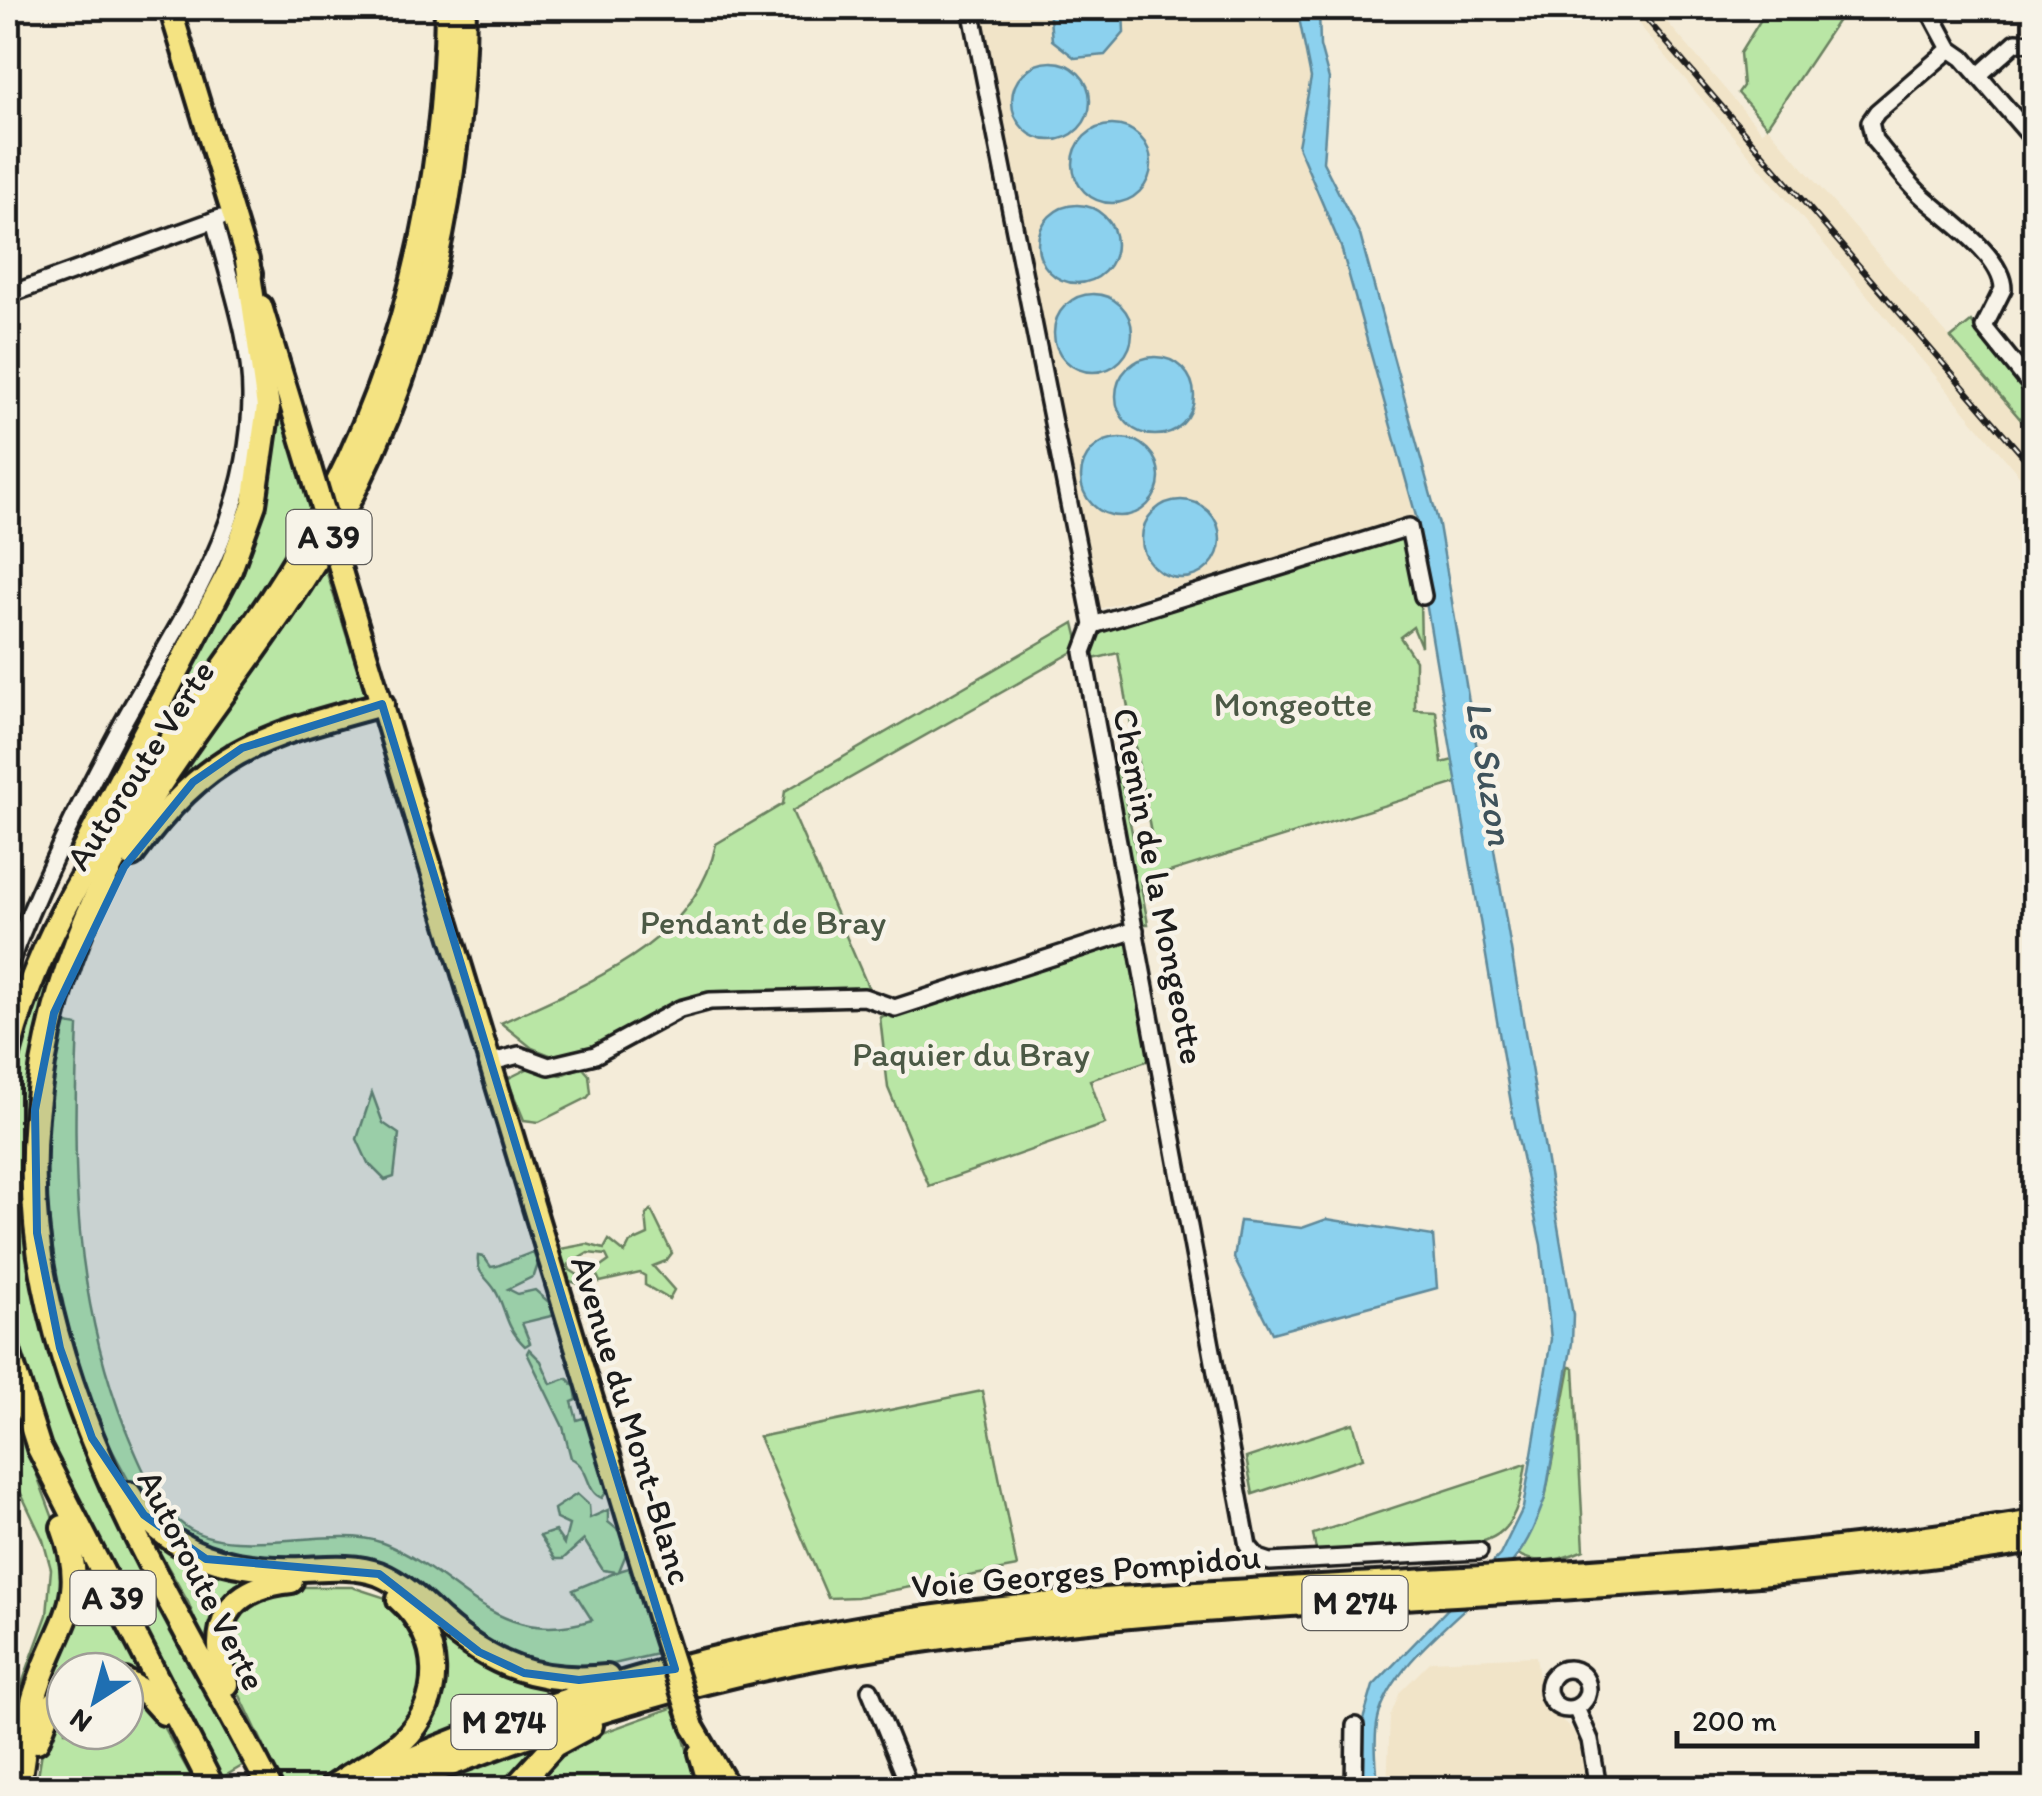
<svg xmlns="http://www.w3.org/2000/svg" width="2042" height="1796" font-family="Itim,sans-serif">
<rect width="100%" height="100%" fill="#f4ecd9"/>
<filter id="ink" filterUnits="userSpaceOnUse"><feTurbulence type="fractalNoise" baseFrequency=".01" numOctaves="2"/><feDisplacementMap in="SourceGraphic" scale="20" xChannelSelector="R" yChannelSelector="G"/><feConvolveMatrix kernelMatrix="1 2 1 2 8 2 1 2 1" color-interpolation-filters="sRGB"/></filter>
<g filter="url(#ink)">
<!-- built -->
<g fill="#f1e4c8">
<path d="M980,8H1297L1311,78L1298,146L1341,247L1417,519L1091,611Z"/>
<path d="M1625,8H1655L1762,132L1767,126L2034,435V493Z"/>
<path d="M1536,1656L1542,1701L1583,1740L1589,1788H1387L1390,1717L1400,1692L1431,1661Z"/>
</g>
<!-- green -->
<g fill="#b9e6a5" stroke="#6a8160" stroke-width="2.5">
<path d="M1768,8H1846L1767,126L1738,93L1743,86L1740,53Z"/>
<path d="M1971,322L2034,395V435L1951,338Z"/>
<path d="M272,368L311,515L267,587L96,835L244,552Z"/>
<path d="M1405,534L1420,599L1421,646L1413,627L1400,637L1415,660V710L1436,711L1442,763L1453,760L1457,783L1140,881L1148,924H1139L1112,773L1118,767L1138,860L1155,855L1118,653L1089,660L1097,631Z"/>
<path d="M324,564L367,700L236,744L227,743L145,826L290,620Z"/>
<path d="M1074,623L1080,648L792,811L869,989L715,994L606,1043L555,1057L532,1048L501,1023C583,985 696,944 716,844L783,804L785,791Z"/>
<path d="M91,892L37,1056L40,1309L249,1762L218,1780L63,1484L28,1391L8,1304V1099L18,1047L70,909Z"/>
<path d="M1118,941L1132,945L1156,1058L1090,1080L1105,1124L929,1186L888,1088L880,1017Z"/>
<path d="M61,1023L78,1026C72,1169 73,1295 126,1430C139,1462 156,1505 185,1526C232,1560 333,1525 380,1542C459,1571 493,1651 592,1620L573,1590L617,1572L603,1570L584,1540L563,1559H555L540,1536L555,1531L564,1544L569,1525L556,1519L554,1509L577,1494L589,1505L590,1518L608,1510V1522L624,1535L626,1554L619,1571L629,1568L657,1654L574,1673L514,1664L423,1596L288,1562L191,1545L136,1494L99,1426L58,1297L43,1161Z"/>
<path d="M582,1067L589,1075L591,1093L587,1098L539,1122L524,1120L507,1079L529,1068L561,1075Z"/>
<path d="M372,1093L383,1123L399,1134L394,1177L385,1180L368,1163L357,1139Z"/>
<path d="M651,1210L672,1253L666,1261L653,1266L674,1290L669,1299L645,1285V1276L640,1273L600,1282L595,1271L609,1261L606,1255L588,1253L568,1265L570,1270L584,1279L579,1284L567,1280L558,1252L561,1249L587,1244L604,1249L609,1240L625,1253L630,1243L648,1235L646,1215Z"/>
<path d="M533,1252L538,1264L534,1276L508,1289L518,1294L535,1290L551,1304L555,1315L522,1323L530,1343L525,1346C504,1326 507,1310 495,1290C487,1277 476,1274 478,1256L484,1257L491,1267L497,1266Z"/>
<path d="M529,1349L541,1361L551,1384L567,1378L575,1387L577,1400L572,1402L577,1420L586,1417L608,1490L602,1498C585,1492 591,1468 571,1458L563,1427L527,1353Z"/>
<path d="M1570,1367L1574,1368L1584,1550C1564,1559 1538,1567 1518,1554L1545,1498Z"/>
<path d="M982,1391L1017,1567L857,1597L828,1598L759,1437Z"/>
<path d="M8,1397L61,1540L69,1582L8,1788V1749L17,1697L47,1615L51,1569L43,1540L8,1466Z"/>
<path d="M1353,1423L1363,1458L1253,1494L1246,1458Z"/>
<path d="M1526,1464C1522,1486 1520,1513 1503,1530C1474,1559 1360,1553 1317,1556L1313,1534Z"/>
<path d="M144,1525L267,1574L207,1650L188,1602Z"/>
<path d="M82,1557L96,1594L150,1688L125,1671H65V1684L38,1704Z"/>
<path d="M291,1587H352L386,1598L417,1630L425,1691L399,1735L316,1788H284L226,1666L234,1614L241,1606Z"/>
<path d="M422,1616L543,1686L546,1697L394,1756L423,1726Z"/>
<path d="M125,1689L154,1711L198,1788H36L44,1740L65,1700V1731H125Z"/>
<path d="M674,1707L699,1788H521L550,1756L589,1732L599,1734Z"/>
<path d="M553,1734L509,1788H413Z"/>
</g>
<!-- water -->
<g fill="#8cd1ee" stroke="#5f899a" stroke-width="2.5">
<path d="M1049,8H1123L1124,33L1105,55L1075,58L1052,40Z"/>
<path d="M1297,8H1319L1320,46L1329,79L1323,162L1360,235L1439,525L1573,1315L1572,1343L1545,1498C1537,1520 1529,1542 1514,1560C1476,1606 1391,1660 1378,1719C1373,1741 1377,1766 1378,1788H1359L1358,1737L1373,1686L1500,1555L1523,1508L1551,1339L1541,1245L1513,1115L1418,555L1419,527L1341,247L1298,146L1311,78Z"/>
<circle cx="1051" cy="101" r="39"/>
<circle cx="1112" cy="164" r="39"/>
<circle cx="1077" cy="244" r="39"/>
<circle cx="1093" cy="333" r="39"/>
<circle cx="1155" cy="396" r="39"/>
<circle cx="1120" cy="477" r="39"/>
<circle cx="1181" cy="539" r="39"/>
<path d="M1327,1219L1433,1236L1437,1288L1272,1333L1234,1258L1240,1221L1302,1228Z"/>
</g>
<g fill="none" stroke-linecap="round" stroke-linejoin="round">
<!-- minor casing -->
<g stroke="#1c1c1c" stroke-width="22">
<g id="minor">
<path d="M971,8L1093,625L1083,652L1248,1546L1258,1558L1270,1562L1479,1551"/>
<path d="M1928,8L1950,49L1963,58L2034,140"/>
<path d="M1950,49L1877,112L1870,122L1874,140C1890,158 1904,179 1921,195C1943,216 2003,255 2003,289L1984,327L2034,389"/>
<path d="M1979,75L2016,42L2034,43"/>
<path d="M8,295L220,218"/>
<path d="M1093,625L1409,527L1423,596"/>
<path d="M8,967C40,884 79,804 121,726C181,617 249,528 251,399C252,340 228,277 214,220"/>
<path d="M488,1063L519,1055L549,1066L595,1055L680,1009L710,1001L864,997L895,1008L1135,930"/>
<circle cx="1568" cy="1689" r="20"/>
<path d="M870,1690L910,1788"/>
<path d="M1576,1708L1590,1740L1598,1788"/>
<path d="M1354,1788L1355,1726"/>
</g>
</g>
<!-- major casing -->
<g stroke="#1c1c1c" stroke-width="28">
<g id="major">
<path d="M170,8L251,274"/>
<path d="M261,306L310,467"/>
<path d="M344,581L662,1630"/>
<path d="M693,1727L729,1788"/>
<path d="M700,1753L710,1788"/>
</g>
</g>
<!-- highway casing -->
<g stroke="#1c1c1c" stroke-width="30">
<g id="highway">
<path d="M82,853L230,570L254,504L268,407L247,260"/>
<path d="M132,855C209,749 260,737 382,704"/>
<path d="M8,1054C51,882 174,744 271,599C389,421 445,221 447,8"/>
<path d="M8,1351L39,1448L213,1788"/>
<path d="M129,1494C170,1558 232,1571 303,1569C328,1568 355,1565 379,1574C403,1584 421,1602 440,1620C491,1666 539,1684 607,1677"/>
<path d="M125,1681L147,1694L164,1713"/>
<path d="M227,1684C208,1625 227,1588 291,1581"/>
<path d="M37,1741L50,1708L65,1692"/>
<path d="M18,1788C24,1756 26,1720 37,1689C58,1621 91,1602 63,1527"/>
<path d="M270,1788C187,1627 81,1465 45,1285C15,1137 46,984 118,853C182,737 274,638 338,521C425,362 462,187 464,8"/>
<path d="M331,1788C354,1771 381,1760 402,1741C446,1701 442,1637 399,1599"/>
<path d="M348,1788C521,1705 709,1651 900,1622C1050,1599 1203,1594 1356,1585C1582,1573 1810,1559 2034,1522"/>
<path d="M392,1788C531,1729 675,1684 824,1656C1223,1583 1634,1606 2034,1541"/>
<path d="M515,1788L554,1745L591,1725"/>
</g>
</g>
<!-- minor -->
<use href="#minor" stroke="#f7f3e8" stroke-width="15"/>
<!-- major -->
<use href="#major" stroke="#f4e382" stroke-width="20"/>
<!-- highway -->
<use href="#highway" stroke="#f4e382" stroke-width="22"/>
<!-- rail casing -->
<g stroke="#1c1c1c" stroke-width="6">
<path id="rail" d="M1637,8L2034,469"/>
</g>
<!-- rail -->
<use href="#rail" stroke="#f7f3e8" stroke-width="2.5" stroke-dasharray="8" stroke-linecap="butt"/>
<!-- major-bridge casing -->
<g stroke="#1c1c1c" stroke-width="28" stroke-linecap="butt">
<g id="major-bridge">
<path d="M310,467L344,581"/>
<path d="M662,1630L693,1727"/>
</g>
</g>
<!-- major-bridge -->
<use href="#major-bridge" stroke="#f4e382" stroke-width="20"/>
</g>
</g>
<!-- marked area -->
<path fill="#1f6fb2" fill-opacity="0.2" stroke="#1f6fb2" stroke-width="8" stroke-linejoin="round" d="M382,704L675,1669L579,1680L524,1673L479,1652L379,1574L206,1559L144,1515L92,1438L60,1348L37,1233L35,1110L54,1013L124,867L193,782L242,748Z"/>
<g text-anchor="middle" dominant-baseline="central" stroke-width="9" stroke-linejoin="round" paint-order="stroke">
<!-- shield labels -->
<g fill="#f7f3e8" stroke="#5e5c59" stroke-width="2.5">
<rect x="286.5" y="510" width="85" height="54" rx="8"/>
<rect x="70.5" y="1571" width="85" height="54" rx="8"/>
<rect x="1302.5" y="1576" width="105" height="54" rx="8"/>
<rect x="451.5" y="1695" width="105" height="54" rx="8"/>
</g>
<g font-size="32" font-weight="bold" fill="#1c1c1c">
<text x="329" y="537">A 39</text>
<text x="113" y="1598">A 39</text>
<text x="1355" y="1603">M 274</text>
<text x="504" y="1722">M 274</text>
</g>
<!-- park labels -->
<g font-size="35" fill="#4b5945" stroke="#f7f3e8">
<text x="1293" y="704">Mongeotte</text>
<text x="763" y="922">Pendant de Bray</text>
<text x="971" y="1054">Paquier du Bray</text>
</g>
<!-- street labels -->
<g font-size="35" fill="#1c1c1c" stroke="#f7f3e8">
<text transform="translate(140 765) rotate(-57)">Autoroute Verte</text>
<text transform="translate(1159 886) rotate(79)">Chemin de la Mongeotte</text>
<text transform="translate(632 1420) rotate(73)">Avenue du Mont-Blanc</text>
<text transform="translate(1086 1571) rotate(-5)">Voie Georges Pompidou</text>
<text transform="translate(202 1580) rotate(63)">Autoroute Verte</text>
</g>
<!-- water labels -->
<g font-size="38" font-style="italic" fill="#3e525b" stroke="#f7f3e8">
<text transform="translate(1490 773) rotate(81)">Le Suzon</text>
</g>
</g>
<!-- margin -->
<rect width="2042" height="1796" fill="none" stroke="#f7f3e8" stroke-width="40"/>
<rect x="20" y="20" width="2002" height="1756" fill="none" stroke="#1c1c1c" stroke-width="4" filter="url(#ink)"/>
<!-- north arrow -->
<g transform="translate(95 1701) rotate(216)"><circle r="48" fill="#f7f3e8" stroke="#9f9d96" stroke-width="2.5"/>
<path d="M0-8L18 38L0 25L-18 38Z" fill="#1f6fb2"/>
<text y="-15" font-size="28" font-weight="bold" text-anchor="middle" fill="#1c1c1c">N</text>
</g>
<!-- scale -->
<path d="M1677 1731v15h300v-15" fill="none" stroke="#1c1c1c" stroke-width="5"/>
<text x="1692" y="1731" font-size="30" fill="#1c1c1c" stroke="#f7f3e8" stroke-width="8" paint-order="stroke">200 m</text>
</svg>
